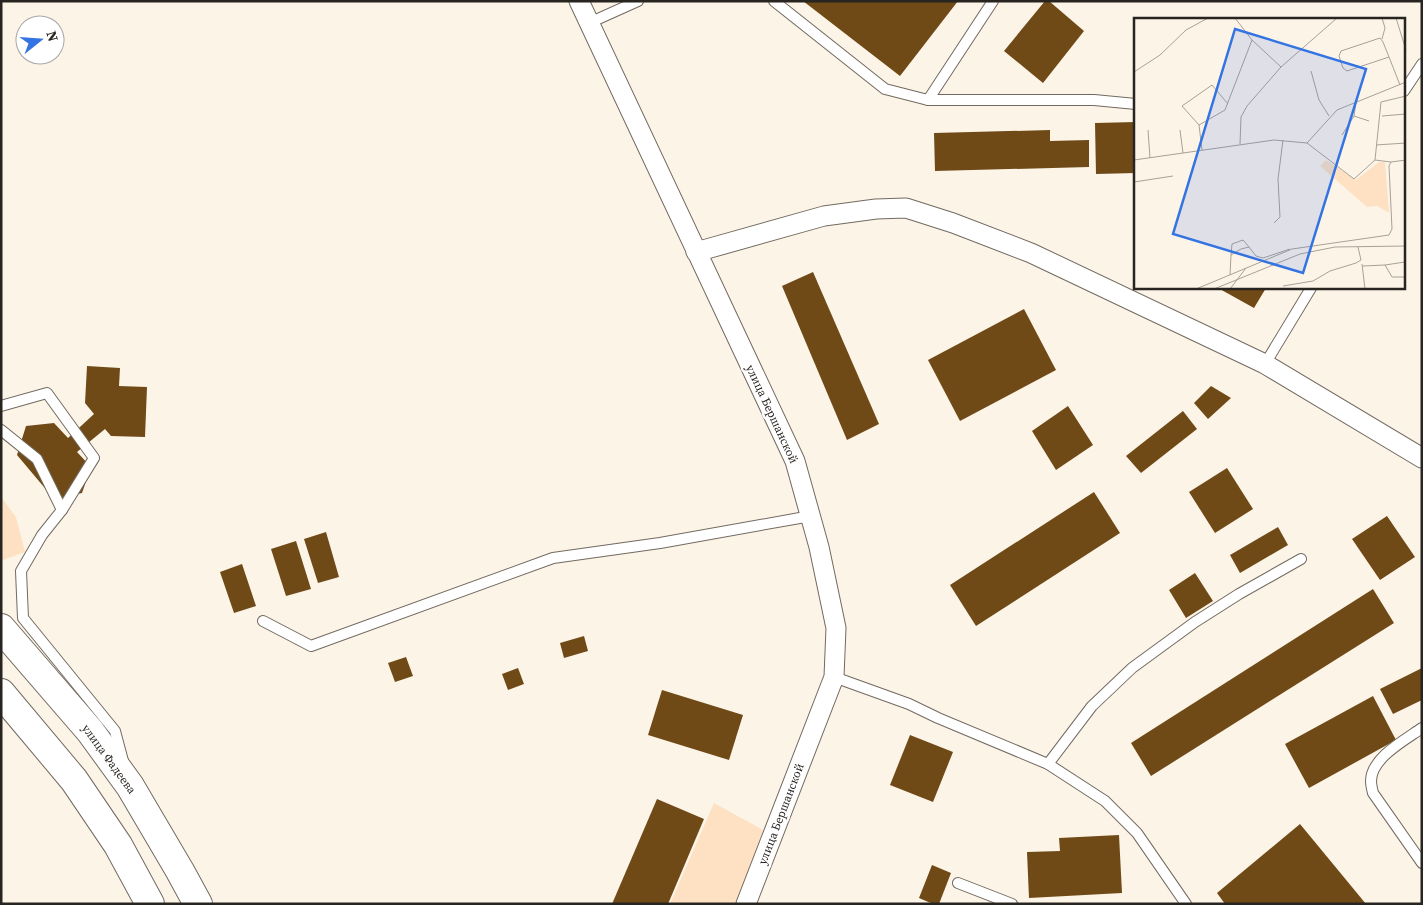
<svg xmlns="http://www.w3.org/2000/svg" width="1423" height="905" font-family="'Source Serif 4',serif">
<rect width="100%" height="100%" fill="#fdf4e8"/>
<!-- green -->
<g fill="#fde1c2">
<path d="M1,497L16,517L25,552L3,560L1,558Z"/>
<path d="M714,803L763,830L736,904H670Z"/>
</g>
<!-- building -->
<g fill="#6f4a17">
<path d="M803,1H958L900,76Z"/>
<path d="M1045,1H1049L1084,31L1043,83L1004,51Z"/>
<path d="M1136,122V173L1096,174L1095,123Z"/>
<path d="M1050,130V141L1089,140V167L935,171L934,133Z"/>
<path d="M813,272L879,424L847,440L782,286Z"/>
<path d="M1218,288H1266L1254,308Z"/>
<path d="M1024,309L1056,370L960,421L928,360Z"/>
<path d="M87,366L120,368L119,386L147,387L145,437L111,436L105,429L77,452L91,467L82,493L54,499L17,455L26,426L54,423L68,438L94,414L85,403Z"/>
<path d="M1211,386L1231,398L1208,419L1194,403Z"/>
<path d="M1068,406L1093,445L1056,470L1032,431Z"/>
<path d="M1183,411L1197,429L1141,473L1126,456Z"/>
<path d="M1227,468L1253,509L1215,533L1189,492Z"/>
<path d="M1094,492L1120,533L976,626L950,585Z"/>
<path d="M1387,516L1415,557L1380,580L1352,539Z"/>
<path d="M1278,527L1288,545L1240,573L1230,555Z"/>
<path d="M326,532L339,577L318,583L304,539Z"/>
<path d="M296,541L311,589L286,596L271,549Z"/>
<path d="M242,564L256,606L234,613L220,572Z"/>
<path d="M1195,573L1213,601L1186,618L1169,590Z"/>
<path d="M1373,589L1394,623L1151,776L1131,743Z"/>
<path d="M584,636L588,651L564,658L560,643Z"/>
<path d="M406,657L413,676L395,682L388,663Z"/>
<path d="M518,668L524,684L508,690L502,674Z"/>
<path d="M1422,668V700L1393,714L1380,689Z"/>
<path d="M662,690L743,715L729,760L648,735Z"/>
<path d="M1373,696L1396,740L1309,788L1285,744Z"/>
<path d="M910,735L953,752L933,802L890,785Z"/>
<path d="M657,799L704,819L668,904H612Z"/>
<path d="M1300,824L1366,904H1225L1217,893Z"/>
<path d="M1119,835L1122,893L1029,898L1027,852L1060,851L1059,838Z"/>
<path d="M932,865L951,873L939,904H933L919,898Z"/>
</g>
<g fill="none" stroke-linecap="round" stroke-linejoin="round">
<!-- lane casing -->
<g stroke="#726a60" stroke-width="12">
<g id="lane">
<path d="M774,1L885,89L928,100H1094L1136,104"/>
<path d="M589,23L638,1"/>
<path d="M1404,91L1422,64"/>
<path d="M928,100L993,1"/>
<path d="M1265,364L1311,288"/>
<path d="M1,406L47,393L94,458L62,510"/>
<path d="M1,430L37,459L62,510L42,535L21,571L23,618L115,731L123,761"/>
<path d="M263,621L311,646L553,558L660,543L811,516"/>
<path d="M834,677L909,704L938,718L1048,764L1105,801L1137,833L1186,904"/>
<path d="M1422,728C1405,740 1371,758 1371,781C1371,785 1372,789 1373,793L1422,863"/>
<path d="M1048,764L1092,706L1132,668L1195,622L1239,594L1301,559"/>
<path d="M958,883L1012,904"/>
</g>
</g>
<!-- street casing -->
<g stroke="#726a60" stroke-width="21">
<g id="street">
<path d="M579,1L795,461L819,547L836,628L834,677L746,904"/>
<path d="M696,252L824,216L876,209L906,208L953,223L1031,253L1265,364L1422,458"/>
</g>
</g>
<!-- secondary casing -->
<g stroke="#726a60" stroke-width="30">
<g id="secondary">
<path d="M1,628L90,731L130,786L180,871L198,904"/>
<path d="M1,693L74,780L118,845L150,904"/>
</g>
</g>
<!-- lane -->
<use href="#lane" stroke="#fff" stroke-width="10"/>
<!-- street -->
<use href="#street" stroke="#fff" stroke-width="19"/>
<!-- secondary -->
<use href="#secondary" stroke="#fff" stroke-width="28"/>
</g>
<g text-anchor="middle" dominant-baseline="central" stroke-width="5" stroke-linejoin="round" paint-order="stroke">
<!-- street labels -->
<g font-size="12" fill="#282420" stroke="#fff">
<text transform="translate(772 414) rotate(65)">улица Бершанской</text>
<text transform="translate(109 759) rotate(54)">улица Фадеева</text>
<text transform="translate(781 814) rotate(-69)">улица Бершанской</text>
</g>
</g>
<!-- overview -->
<g transform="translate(1134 18)">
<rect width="271" height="271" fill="#fdf4e8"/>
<path d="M192,142L222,162L245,144H251L255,195L243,188L233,189L186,148Z" fill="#fde1c2"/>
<path fill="none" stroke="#a8a198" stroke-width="1" d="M101,0L118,22L147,49M248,0L251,10L248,21M262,0L272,32M255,39L213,53L209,50L205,38L207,33L246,20L249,24L255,39L266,67M177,53L185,82L195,98M0,54L26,37L52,12L74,0M220,98L235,103M248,98L272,96M65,107L91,92L118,22M14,112L16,140M46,112L49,135M208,117L220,98L222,84M173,125L203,92L272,64M106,126L107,99L113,88L147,49L203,0M242,127L272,125M68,132L65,107L48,88L78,67L94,86M0,142L140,122L173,125L220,161L241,142L257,144M241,142L247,84L272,78M0,164L39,158M140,205L146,199L144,161L149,122M97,237L98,226L109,222L115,229M228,246L231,271M251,247L271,244M229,248L251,247L258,259H272M96,257L97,237L107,231L115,229L122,238L129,240L156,231M149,268L179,263L196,253L222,245L227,242L224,229M62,271L158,231L255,217L258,211L255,148L257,144L272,142M80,271L166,236L201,229L272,228M96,271L112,250"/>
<path fill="#3474e2" fill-opacity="0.15" stroke="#3474e2" stroke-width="2.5" d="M101,11L232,51L169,255L39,216Z"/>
<rect width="271" height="271" fill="none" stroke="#282420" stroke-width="2.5"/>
</g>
<!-- border -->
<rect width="1423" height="905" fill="none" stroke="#282420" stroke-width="5"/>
<!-- north arrow -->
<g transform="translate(40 40) rotate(73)"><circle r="24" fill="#ffffff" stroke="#a9a7a6"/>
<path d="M0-4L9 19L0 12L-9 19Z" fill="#3474e2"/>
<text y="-8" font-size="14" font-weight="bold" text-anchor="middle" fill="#282420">N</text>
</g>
</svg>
